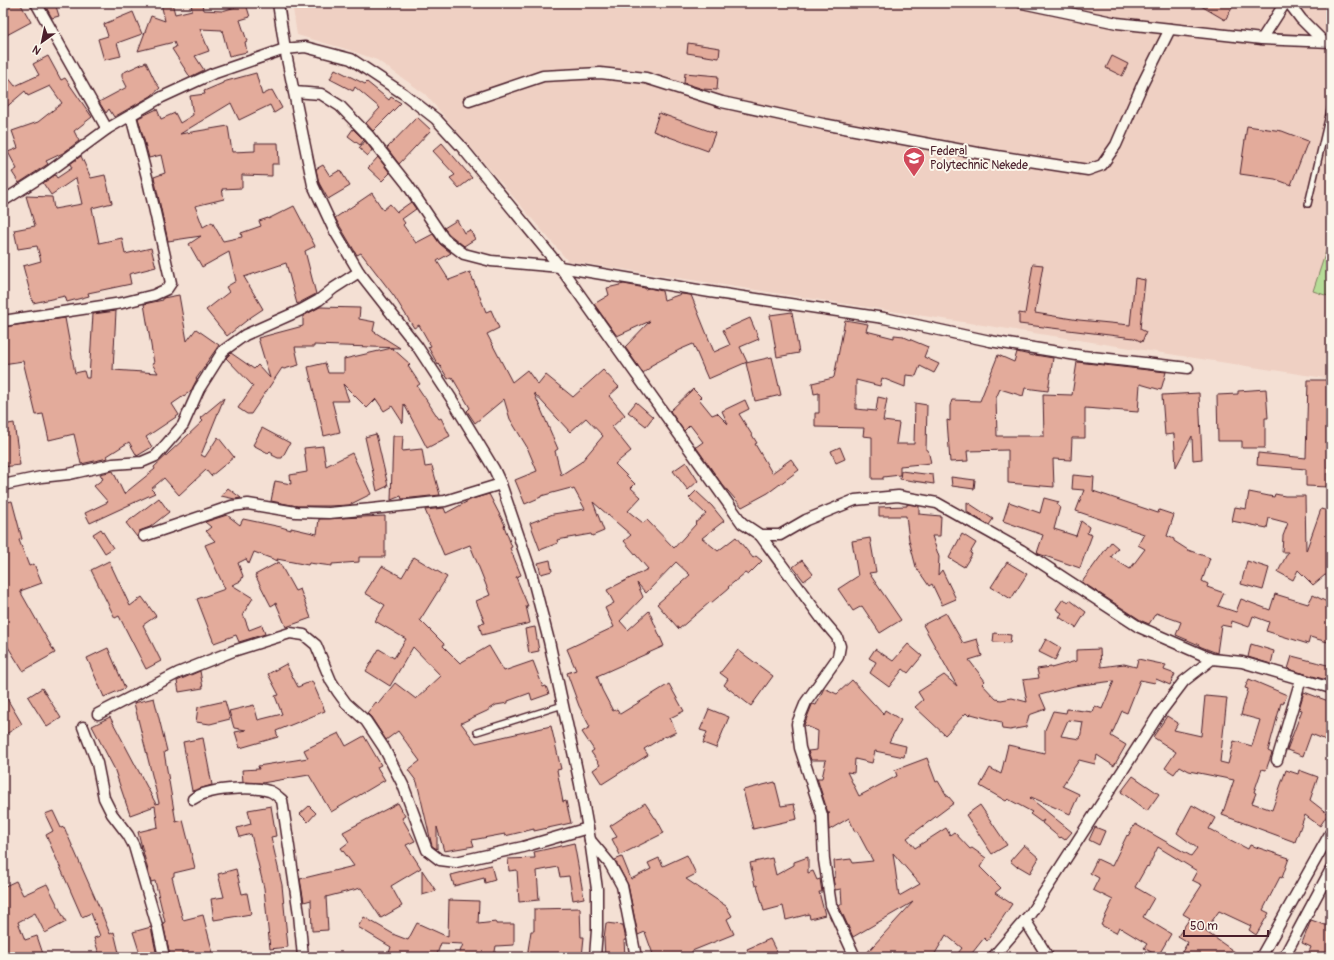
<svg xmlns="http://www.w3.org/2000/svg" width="1334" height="960" font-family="Pangolin,sans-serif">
<rect width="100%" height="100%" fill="#f4e0d4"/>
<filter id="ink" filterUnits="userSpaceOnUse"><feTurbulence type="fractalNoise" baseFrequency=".025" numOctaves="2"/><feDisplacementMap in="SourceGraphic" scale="8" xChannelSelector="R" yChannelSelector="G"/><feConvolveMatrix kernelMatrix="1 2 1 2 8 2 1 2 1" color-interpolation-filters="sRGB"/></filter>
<g filter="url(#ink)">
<!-- built -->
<path fill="#efd0c3" d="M292,3H1331V379L568,261L425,94L377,60L349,50L297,35Z"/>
<!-- green -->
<path fill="#b6dc97" stroke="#807e61" d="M1331,236V297L1313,291Z"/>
<!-- building -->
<g fill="#e3ab9b" stroke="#4a1f2b" fill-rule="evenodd">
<path d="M3,3H20L31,22L3,37Z"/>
<path d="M44,3H55L59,16L52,18Z"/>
<path d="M161,3H172L175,14L192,10L191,3H202L203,10L222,11L246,4L250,17L240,20L247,41L245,42L247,52L229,56L222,30L200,29L209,51L195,56L204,70L190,77L172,49L176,47L174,42L138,51L151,16L165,21Z"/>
<path d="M1196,3H1235L1225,20Z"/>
<path d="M133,12L142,34L117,43L121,56L104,60L98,39L108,36L104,24Z"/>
<path d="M688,43L720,48L719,58L687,53Z"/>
<path d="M48,56L61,80L65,78L92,117L74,131L79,141L63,153L46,161L48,164L19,183L12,172L17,169L8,152L18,148L12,131L38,122L62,103L50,86L28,96L25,91L3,110V71L15,86L39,75L33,64Z"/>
<path d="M1112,56L1128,64L1122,76L1106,68Z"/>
<path d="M146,62L156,83L160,88L151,96L114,117L109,109L106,113L99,102L127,87L122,77V73Z"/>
<path d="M335,69L365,84L367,82L389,100L391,97L401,103L373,131L366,123L380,108L355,87L353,91L330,79Z"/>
<path d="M256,73L262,95L272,90L282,108L274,113L270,105L239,120L231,103L180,134L228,126L232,152L255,151V143H278L279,164H272V176L242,175V188L222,189L224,199L195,206L203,227L212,222L223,241L242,237L241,233L261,226L259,221L268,218V219L294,206L315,246L305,251L316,294L297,304L286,263L244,277L263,309L251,317L227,336L206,310L229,292L226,287L236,281L229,252L202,267L189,244L201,236L168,241L154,177L165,173L161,155L149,158L138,118L157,109L161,119L175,113L180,123L193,115L190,96L205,94L204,91L223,83V82Z"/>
<path d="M685,73L718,76L717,90L703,89L684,83Z"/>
<path d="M659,113L715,133L708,151L653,131Z"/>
<path d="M417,117L431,130L399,164L387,148Z"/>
<path d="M1247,126L1282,131L1308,141L1291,185L1275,179L1240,174Z"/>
<path d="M353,129L364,140L360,145L348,136Z"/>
<path d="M365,141L372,150L368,156L359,148Z"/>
<path d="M442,143L472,178L459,188L450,178L455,175L433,151Z"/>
<path d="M81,156L91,178L105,175L112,203L92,208L99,243L122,238L125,254L151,248L156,267L129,274L131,284L88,293L89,296L67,302L65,296L33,303L23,266L41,261L37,246L18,249L14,230L35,226L26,196L52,197L54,209L82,204L76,178L51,195L43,183L55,175L57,178L72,168L70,164Z"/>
<path d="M378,157L390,173L382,181L368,168Z"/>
<path d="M323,165L330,176L340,170L350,186L328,199L319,183L316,169Z"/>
<path d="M372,193L383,210L390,204L397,212L411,202L416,209L402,219L405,223L403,225L416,243L433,234L440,244L451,253L437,261L449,280L470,272L486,312L491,310L499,328L487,334L512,382L527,370L538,385L546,375L573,397L603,370L619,387L609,396L625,415L612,427L631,451L615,464L635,484L631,488L641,497L628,511L643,523L647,520L674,548L696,524L695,523L706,514L689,498L696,491L712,506L724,521L702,538L718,551L736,537L753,558L756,556L762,561L748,575L745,573L728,587L729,588L711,603L710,602L679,629L657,604L690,575L676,562L646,593L637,583L643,597L620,621L628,630L649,611L664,646L597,676L602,690L613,711L617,709L620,714L669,684L684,711L670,718L676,732L666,737L665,736L644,749L648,755L602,784L593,770L600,765L591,752L594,750L582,732L590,727L579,706L567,673L576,670L567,649L614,627L605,608L614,603L607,590L648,569L624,541L631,535L593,502L604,531L592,536L591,534L557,540L558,543L540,550L530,523L553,514L585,509L574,489L572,490L571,488L541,496V497L525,504L515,480L537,471L527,447L510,419L504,399L475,423L467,411L470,408L452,377L448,379L439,364L438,365L428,347L431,346L419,325L414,328L394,296L361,253L357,255L335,218ZM534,393L570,432L586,418L603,436L581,462L561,475L555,451L558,449Z"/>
<path d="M457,220L464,233L470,230L475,239L464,246L449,234L444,228Z"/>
<path d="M1033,264L1043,265L1035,313L1079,320L1130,325L1135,278L1145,280L1140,329L1146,332L1142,342L1134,338L1019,324V313L1025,314Z"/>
<path d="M624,284L645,288V289L649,288L662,291L664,300L681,294L691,295L714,352L730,345L723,330L750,318L759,339L740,347L747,362L708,379L693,344L679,350L650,366L651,367L643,373L625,347L650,321L617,336L594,304L609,295L607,288Z"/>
<path d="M179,295L187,341L196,329L219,345L205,365H206L196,379H197L191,391L172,404L179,415L146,437L152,447L137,456L129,442L107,456L108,458L81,464L74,434L49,440L43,414L36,415L23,361L3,364V327L65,318L75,373L84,371L86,378H89L93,314L116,311L113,370L158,373L152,364L154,363L144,304L163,300V298Z"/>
<path d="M320,307L360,308L359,319L375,322L373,331L400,348L314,345V347H295L299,365L284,369L282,368L251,414H247L238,408L253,386L226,358L231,353L254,369L258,365L270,378L258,338L303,326V316Z"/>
<path d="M792,312L799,353L777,357L770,315Z"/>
<path d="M845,320L868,324L866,331L894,338V335L904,336V337L928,347L924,357L939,364L934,373L920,366L916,376L906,375L905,387L882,378L880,386L856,380V409L876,411L878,397L887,399L883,421L899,423L896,444H914L915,403L927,405L926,450H928L931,463L900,466V475L883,477V479H872V437L863,436L864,428L815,427V413H819V393L814,394L812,383L833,378L834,377Z"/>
<path d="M392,348L410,364L408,366L420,384L417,386L439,419L441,418L450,436L427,448L404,404L403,423L392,406L384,411L376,399L367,408L343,384L349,401H332L340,432L324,436L308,367L325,363L328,373H344V359Z"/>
<path d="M1017,352L1034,356L1035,355L1053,358L1048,391L1025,388L1023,396L1000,389L996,398L997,436H1044L1043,394L1072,395L1077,362L1166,372L1161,390L1140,384L1138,412L1085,408V438H1072L1071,460L1053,459L1054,487L1008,483V450L967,451L968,461L950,462L947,420L950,421V406L952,400L980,401L998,355L1014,362Z"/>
<path d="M772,357L781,395L755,401L746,363Z"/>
<path d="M1308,380H1331L1328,487L1306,486V469L1257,465L1258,453L1306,458Z"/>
<path d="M693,389L701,397L699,399L712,415L717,413L728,424L722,411L745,400L749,409L739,414L757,443L755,444L772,473L791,459L799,470L768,493L742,507L721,483L696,447L703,442L690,425L684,431L670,411Z"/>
<path d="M1266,389L1268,418H1265V448H1242V441H1218L1217,395L1238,394V391Z"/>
<path d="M1199,393L1202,459L1193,460L1192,436L1176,467L1174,434L1165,435L1162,395Z"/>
<path d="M224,398L201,455L205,457L218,437L234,457L211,476L206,470L179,495L164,478L151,489L155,493L90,523L85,513L108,502L94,486L103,479L100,474L113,471L124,494L155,469L154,467L203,421L200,418Z"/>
<path d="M636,402L653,417L646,426L628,412Z"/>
<path d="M14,423L20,465L3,467V425Z"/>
<path d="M262,428L290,443L282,458H278L272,455L273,453L270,451L268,453L253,445Z"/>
<path d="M376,434L388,486L377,491L365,437Z"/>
<path d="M393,436H403L402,451L422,449L425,467L432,466L440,495L402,499L401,496L391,500Z"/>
<path d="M323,446L326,466L352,453L371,494L349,505L329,506H297L271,501L275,481L291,484L290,475L307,472L304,448Z"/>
<path d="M840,447L845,459L836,463L831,451Z"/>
<path d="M686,462L698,481L688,490L673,471Z"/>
<path d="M901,471L933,475L934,484L900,479Z"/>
<path d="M1073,475L1094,477L1093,491L1158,513L1159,510L1174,515L1167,536L1174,539V541L1188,550L1210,558L1202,581L1208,584L1207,587L1224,593L1218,606L1236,612L1241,599L1270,610L1275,594L1308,604L1313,595L1331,604V643L1310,637L1308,644L1266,631L1269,622L1253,616L1249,627L1232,621L1231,627L1221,625L1217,653L1199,646V645L1176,635L1181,622L1156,613L1149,624L1142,621L1082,582L1111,542L1118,548L1111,557L1130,569L1145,549L1138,545L1144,534L1076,511L1084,490L1072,489Z"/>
<path d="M951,477L975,480L974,489L952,486Z"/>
<path d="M228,488L241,498L235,499L221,496Z"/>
<path d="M1249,492L1274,497L1275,494L1285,496H1305L1306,551L1321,509L1331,512V576L1325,575L1313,585L1298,570L1293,580L1278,572L1288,552H1282L1283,536L1288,523L1269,518L1267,528L1232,521L1235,507L1246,509Z"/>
<path d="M489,494L505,525L504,526L512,547L510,548L521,575L516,577L528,606H526L530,623L482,635L479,624L485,623L476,601L490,595L470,545L444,555L425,510L444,508L446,513L472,499Z"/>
<path d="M159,498L169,512L150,527L139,531L137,537L126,523Z"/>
<path d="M1044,498L1059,502L1057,505L1060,507L1054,529L1076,536L1081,521L1089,527L1087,533L1092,535L1080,568L1039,554L1037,553L1043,535L1003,521L1009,502L1040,513Z"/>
<path d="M12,501L22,539L19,540L29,566L34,564L42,583L20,591L55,653L23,671L3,639V503Z"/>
<path d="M967,502L993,519L989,525L967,512Z"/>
<path d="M907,504L919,506V514L941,516L940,536H932L939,557L938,575L942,570L956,599L942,605L932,584L929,586L916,567L909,540L906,516H879V507L907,506Z"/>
<path d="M227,515L240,525L243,519L281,527L291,530V528L317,534L319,519L385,516V557H359V562L332,564V566L309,563L308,565L277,559L278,561L254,552L249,564L246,559L238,563L243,576L241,581L232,585L253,598L243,614L249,630L262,625L265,634L239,642L236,635L214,643L197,599L225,589L205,545L215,541L206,531L211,527L205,522Z"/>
<path d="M101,529L113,548L105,553L93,534Z"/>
<path d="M962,534L976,543L970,553L972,554L964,567L949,558Z"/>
<path d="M870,538L876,572L869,573L901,620L880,633L862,606L853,611L838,589L858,576L852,541Z"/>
<path d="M414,557L447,577L420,620L444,644L443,646L460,663L489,646L504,671L533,661L543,687L546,686L549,694L532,700L530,693L508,701V703L496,705L487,711L461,723L476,743L551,726L561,769L557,770L563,802L566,801L571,823L534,831V829L505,836V834L472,840L474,846L444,851L437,827V849L432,846L417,782L408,770L420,761L398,731L386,740L371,717L367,713L376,702L378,704L395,683L416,699L441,676L413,647L390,686L366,671L379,649L394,658L406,639L375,621L385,605L365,593L382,566L402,577Z"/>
<path d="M550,560L552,571L541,574L538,563Z"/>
<path d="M802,560L813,574L804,581L793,567Z"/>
<path d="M109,561L130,606L142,597L156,616L143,625L161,661L146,669L119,616L115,618L91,570Z"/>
<path d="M1247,561L1269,568L1263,590L1241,584Z"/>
<path d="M279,562L295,591L300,589L311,618L286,627L276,603L271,606L255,575Z"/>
<path d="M1007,562L1027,574L1011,599L991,587Z"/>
<path d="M1063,599L1069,602L1070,600L1086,612L1076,628L1059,617L1062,613L1056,609Z"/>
<path d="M946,613L963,643L977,639L982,656L969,660L985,681L982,684L996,699L1001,700L1012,698L1027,702L1023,680L1039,678L1037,669L1051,667V668L1076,661V650L1100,649L1101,667L1124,664L1136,667L1138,659L1166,665L1164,670L1175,674L1170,685L1156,679L1155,683L1140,680L1127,713L1122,711L1111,736L1126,745L1114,766L1097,755L1095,764L1079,760L1062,786L1079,794L1070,814L1031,797L1030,798L1072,832L1065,840L1061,837L1060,838L1042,823L1044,820L1041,822L1030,814L1032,812L1008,799L1006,801L980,786L990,768L1001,774L1008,745L1045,753V730L1053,711L1066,713L1067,709L1093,712L1095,706L1102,709L1114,681L1074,686L1040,695L1046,709L1029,715L1026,727L1010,730L1002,729L1001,722L971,714L969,716L966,713L945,735L915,707L923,700L918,692L944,675L957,686L923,625ZM1068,720L1083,722L1080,739L1061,736Z"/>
<path d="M535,627L539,651L529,653L525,629Z"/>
<path d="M994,633L1011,635L1010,643L993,642Z"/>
<path d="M1046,639L1061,648L1055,660L1039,652Z"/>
<path d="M908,644L922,656L908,673L903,669L889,687L870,673L876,662L869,658L875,649L893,661Z"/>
<path d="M1251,644L1274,651L1271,664L1248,657Z"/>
<path d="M108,648L125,688L104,697L87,658Z"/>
<path d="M738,650L773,676L751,706L724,685L728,679L720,673Z"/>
<path d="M1292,656L1331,666V679H1323L1288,669Z"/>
<path d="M286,664L298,687L312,681L325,711L276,731L278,737L240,748L235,732L246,730L234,728L229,711L254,705L258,720L282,714L275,696L279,695L268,674Z"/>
<path d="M200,671L203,688L179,692L177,681Z"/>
<path d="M1249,679L1287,695L1283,704L1281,703L1268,751L1272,753L1266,770L1262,769L1254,792L1256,793L1252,803L1272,810L1286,770L1298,774L1299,770L1318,777L1310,800L1328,814L1320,826L1305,815L1295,842L1222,815L1234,780L1189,771L1180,766L1174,774L1165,768L1176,752L1153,737L1167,716L1178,723L1174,730L1201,736L1205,696L1227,698L1220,762L1228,764L1234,741L1252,746L1260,720L1241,715L1248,689L1245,688Z"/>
<path d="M852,680L883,714L885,710L901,720L889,742L906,746L904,757L875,751L872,763L855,759L854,773L847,772L859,796L897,776L895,770L927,758L936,782L938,781L947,796H948L954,803L907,838L915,848L946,828L950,835L954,832L970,849L972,848L986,858L980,867L1001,888L995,893L1012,904L987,941L984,938L969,957H955L962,948L946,935L933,957H863L913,902L853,937L839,906L842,904L841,889L835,890L833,878L835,877L834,861L851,859L853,863L873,861L857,831L855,832L849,818L829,830L828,814L830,813H828L817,778H822L826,760H811L808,751L817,750L818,731L804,725L812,705L813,704L816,705L824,688L837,694ZM893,853L920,884L899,896Z"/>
<path d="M42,688L61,718L47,727L28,697Z"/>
<path d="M3,692L22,724L3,736Z"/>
<path d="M1304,692L1331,702V727L1326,740L1311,734L1303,756L1287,750L1302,710L1299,709Z"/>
<path d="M154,698L167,751L164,752L176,822L183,820L195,868L174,873V876L172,877L183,920L203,915L214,957H170L163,923L165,922L155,881L151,882L138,832L158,827L155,806L130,815L114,768L92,726L110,717L156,804L159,803L134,703Z"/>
<path d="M225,701L230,719L210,724L196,722L198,707Z"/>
<path d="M709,709L729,717L716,748L703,743L707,732L700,730Z"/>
<path d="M339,733L346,746L364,736L381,765L377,767L385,780L331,812L309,775L262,783L243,782L242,770L259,769L258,766L308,758L304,750Z"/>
<path d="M203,738L212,785L192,791L183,742Z"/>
<path d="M1133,776L1159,794L1147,811L1121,792Z"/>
<path d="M775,782L781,806L794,804L797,819L753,829L743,790Z"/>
<path d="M398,803L405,816L402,818L415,841L406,845L421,868L391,886L402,906L381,918L361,888L326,897L328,930L312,931L311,900L304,902L300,879L354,866L341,848L349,842L343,832Z"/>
<path d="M645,803L655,818H656L664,833L620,855L612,839L617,837L610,826Z"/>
<path d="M980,805L1007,845L992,854L966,815Z"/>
<path d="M1192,805L1215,818L1209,829L1248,849L1250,845L1289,858L1282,878L1280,877L1263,910L1269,913L1256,935L1249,930L1251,926L1219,911L1205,931L1242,957H1179L1188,942L1178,936L1190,918L1183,914L1202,885L1192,880L1197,871L1158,847L1148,867L1147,866L1135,887L1154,898L1143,917L1171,934L1158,956L1144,948L1147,944L1119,927L1116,933L1101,925L1113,900L1093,890L1099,878L1090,873L1097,859L1112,866L1127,835L1128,836L1135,824L1191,856L1197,848L1177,833Z"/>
<path d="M271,806L276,836L271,837L282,885L288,947L270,949L264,888L251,834L240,837L237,828L251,824L248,810Z"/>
<path d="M309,806L316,813L308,822L300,814Z"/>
<path d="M53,811L61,828L64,827L100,909L110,934L114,932L120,957H100L94,938L100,936L91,913L82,917L46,835L53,831L45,814Z"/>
<path d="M1095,827L1105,831L1099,845L1089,840Z"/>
<path d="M574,843L584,898L573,900L569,876L560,877L558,867L537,871L539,900L519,902L517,870L509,871L508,859L535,858L534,852Z"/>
<path d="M1024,845L1039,858L1030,873L1018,866L1017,867L1010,861Z"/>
<path d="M687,855L696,874L686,879L726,906L732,916L727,919L734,934L692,951L693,957H654L645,932L638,935L628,885L615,860L622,857L631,879L651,869L648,863L659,858L663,866Z"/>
<path d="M808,857V873L813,871L817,880L820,879L822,892H819L825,915L810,919L809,914L786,920L783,906L764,911L757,885L755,886L750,863L772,858L776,875L794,865V862Z"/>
<path d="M491,865L495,880L485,883L484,878L454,886L451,875Z"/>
<path d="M236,869L242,894L247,893L251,914L214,920L211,899L224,897L218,874Z"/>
<path d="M422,870L436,891L422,895Z"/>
<path d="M16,881L23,895L47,884L66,922L45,933L35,913L18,922L25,940L37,936L44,957H3V887Z"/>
<path d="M449,900L479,901L478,924L496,922V924H514V945L496,946L494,957H458L463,944L441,943L436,957H398L389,953L391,947L358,927L364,917L395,935L408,940L417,923L448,937Z"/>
<path d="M580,908L581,937H584L582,957H527L531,931H534V909Z"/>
<path d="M1311,920L1331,927V957H1307L1311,947L1302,943Z"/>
<path d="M606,923L623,925L626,940H624L625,957H605L604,938Z"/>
<path d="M151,927L157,957H141L133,932Z"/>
<path d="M770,939L779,957H751L747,949Z"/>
</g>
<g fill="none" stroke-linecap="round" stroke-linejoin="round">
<!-- service casing -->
<g stroke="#4a1f2b" stroke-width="8">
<g id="service">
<path d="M1308,204L1331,106"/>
<path d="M477,732L563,705"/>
</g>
</g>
<!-- minor casing -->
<g stroke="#4a1f2b" stroke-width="13">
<g id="minor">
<path d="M36,3L107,129"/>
<path d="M278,3L285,49L313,185L333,228L359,272L417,346L451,398L494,469L501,484L531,572L549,641L580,784L590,840L597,889V930L595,957"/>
<path d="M1022,3L1117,23L1262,39L1331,42"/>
<path d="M1289,3L1301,19L1323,41"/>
<path d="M1262,39L1285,3"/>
<path d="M294,92L321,94L340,106L369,136L407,184L444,239L464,254L491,261L560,267L710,292L884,318L990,341L1083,356L1188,368"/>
<path d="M469,101L543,76L600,73L646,78L722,102L823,124L978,153L1088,170L1102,165L1116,145L1143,83L1170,29"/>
<path d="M3,201L47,173L107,129L162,97L212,74L285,49L305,47L351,59L404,94L436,119L460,145L560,267L742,523L760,535H780L806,520L855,500L898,496L937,503L1021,550L1139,627L1212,659"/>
<path d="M3,321L122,303L154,295L167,289L171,283L148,181L131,116"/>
<path d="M3,485L41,477L69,474L113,464L142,462L156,456L183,425L199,389L223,351L245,335L301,310L319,300L334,288L359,272"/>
<path d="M760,535L821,618L837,637L840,646L838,657L806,702L797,724L800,748L822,815L824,860L831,905L855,957"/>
<path d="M144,536L232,506L248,504L296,512L329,513L372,509L445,501L501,484"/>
<path d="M98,714L178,673L233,651L290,633L304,635L316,645L331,681L338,692L346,703L366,721L384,748L403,785L427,850L440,860L456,862L523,847L588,828"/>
<path d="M83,727L97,763L104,798L112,814L128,835L134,846L158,929L164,957"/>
<path d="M1277,760L1301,679"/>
<path d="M193,799C208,788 251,786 269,791C274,792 278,797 282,800L299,914L303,957"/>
<path d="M590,840L610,864L622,886L636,957"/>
<path d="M1025,920L1048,957"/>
<path d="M993,957L1031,913L1159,714L1184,681L1212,659L1242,662L1331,688"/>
<path d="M1261,957L1331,832"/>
<path d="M1284,957L1331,869"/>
</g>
</g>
<!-- service -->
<use href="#service" stroke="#fbf7ec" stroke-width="5"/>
<!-- minor -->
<use href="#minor" stroke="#fbf7ec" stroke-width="10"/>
</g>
</g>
<!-- icons -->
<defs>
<g id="university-pin" transform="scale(1.15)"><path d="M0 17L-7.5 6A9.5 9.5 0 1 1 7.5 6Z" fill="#d1495b" stroke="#fbf7ec"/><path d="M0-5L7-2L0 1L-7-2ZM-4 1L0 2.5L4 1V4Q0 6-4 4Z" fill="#fff"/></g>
</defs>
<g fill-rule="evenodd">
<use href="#university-pin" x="914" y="158"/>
</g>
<g text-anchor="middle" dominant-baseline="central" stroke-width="4" stroke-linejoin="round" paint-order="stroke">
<!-- poi labels -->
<g font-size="12" fill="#4a1f2b" stroke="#fbf7ec" text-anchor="start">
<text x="930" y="151">Federal<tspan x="930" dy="14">Polytechnic Nekede</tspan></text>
</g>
</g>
<!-- margin -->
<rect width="1334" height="960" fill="none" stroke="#fbf7ec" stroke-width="16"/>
<rect x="8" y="8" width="1318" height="944" fill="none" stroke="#4a1f2b" stroke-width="1.5" filter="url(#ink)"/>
<!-- north arrow -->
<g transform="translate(42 42) rotate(213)" stroke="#fbf7ec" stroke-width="3" paint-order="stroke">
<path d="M0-3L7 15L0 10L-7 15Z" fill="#4a1f2b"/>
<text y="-6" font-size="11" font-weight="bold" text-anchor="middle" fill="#4a1f2b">N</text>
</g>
<!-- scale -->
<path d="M1184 930v6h84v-6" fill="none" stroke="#4a1f2b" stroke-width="2"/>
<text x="1190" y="930" font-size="12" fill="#4a1f2b" stroke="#fbf7ec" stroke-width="3" paint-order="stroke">50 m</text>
</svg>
